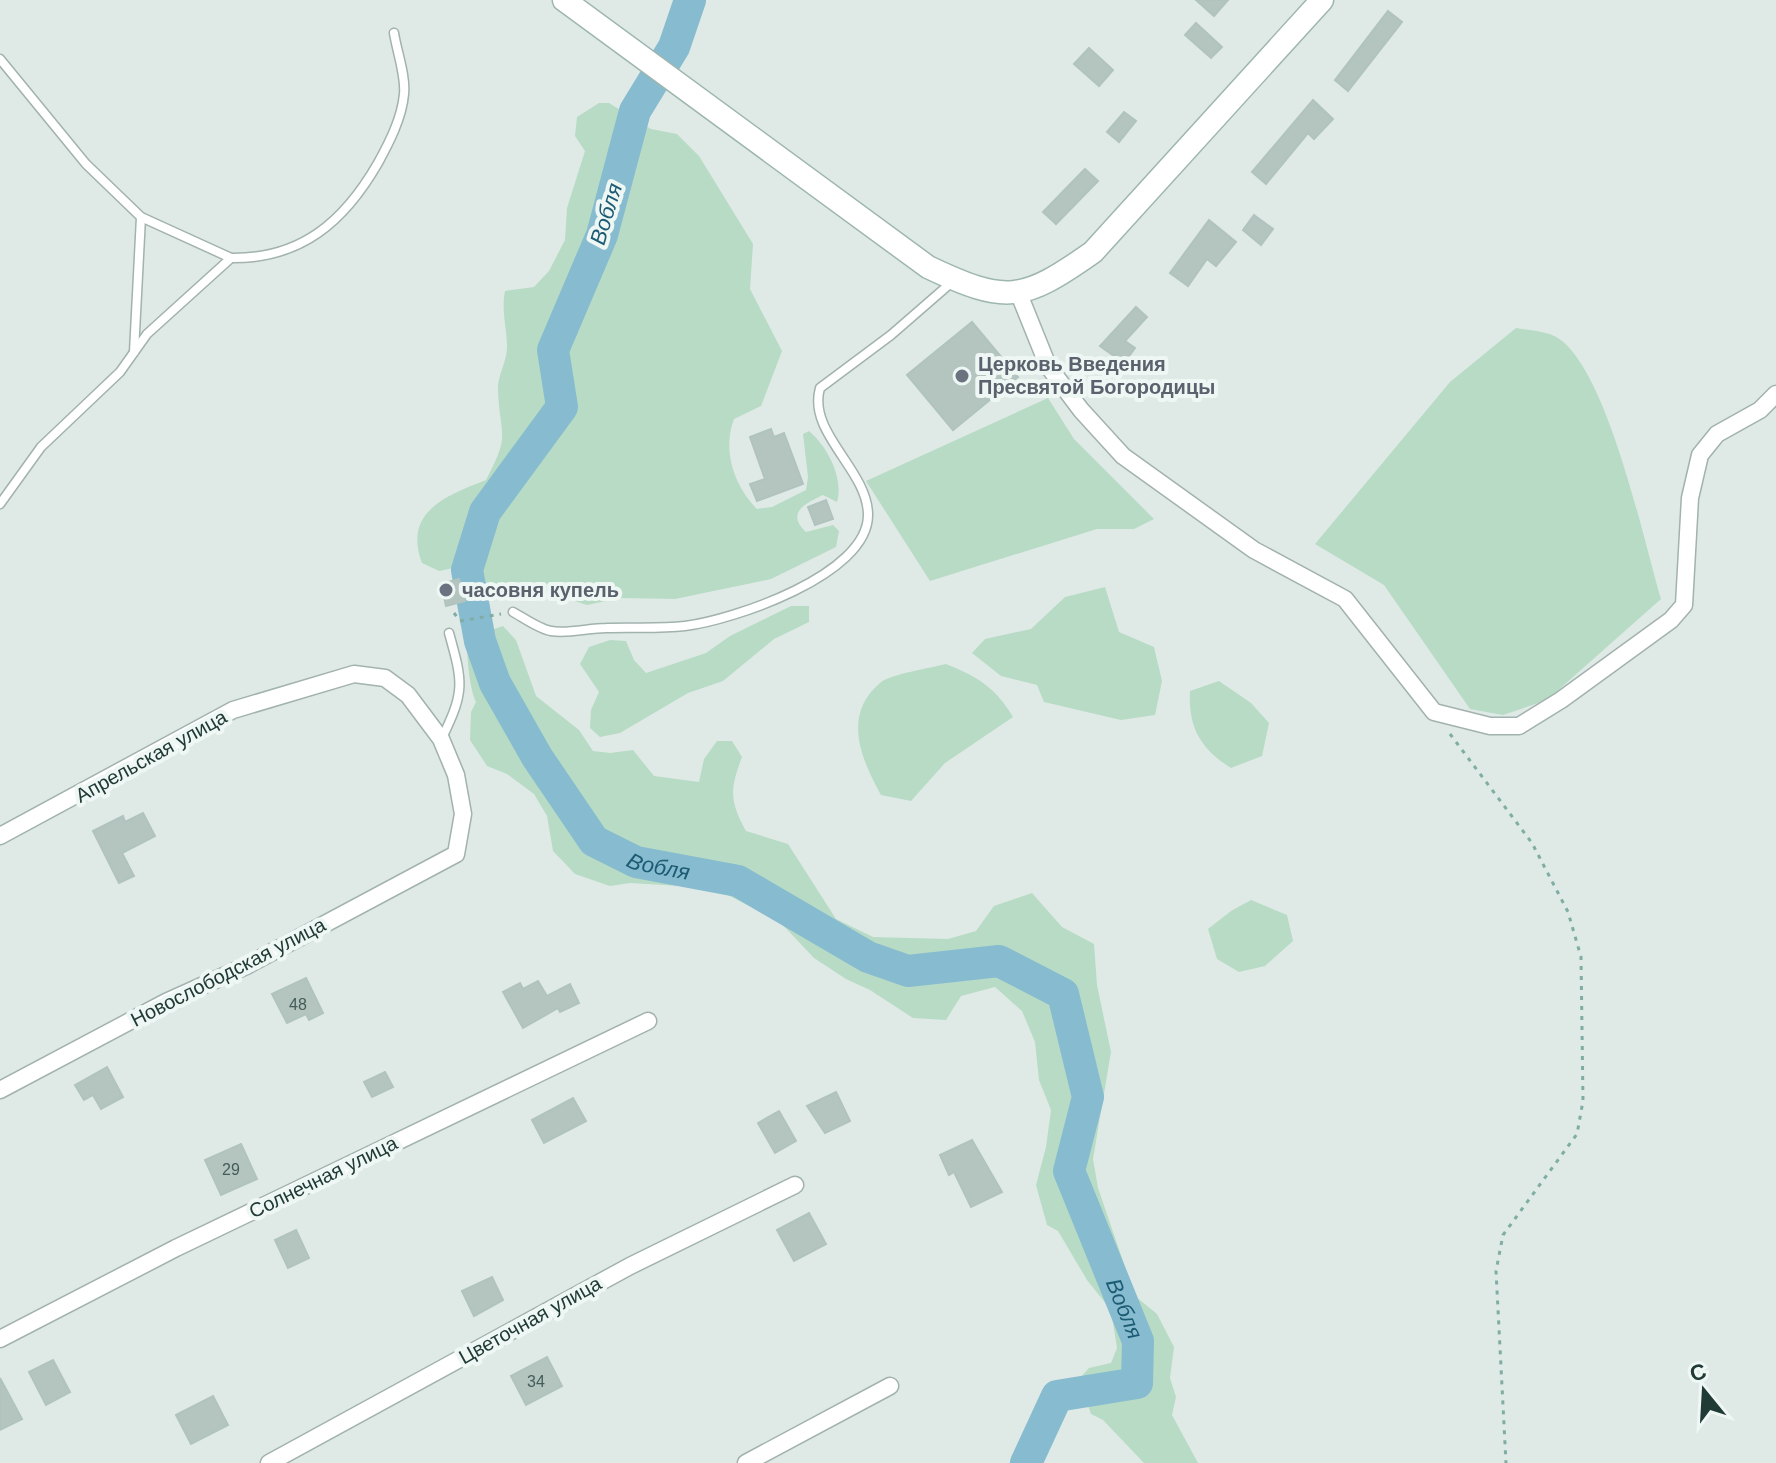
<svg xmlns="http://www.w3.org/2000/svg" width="1776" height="1463" font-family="Helvetica,sans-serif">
<rect width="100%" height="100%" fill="#dfeae6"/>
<!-- green -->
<g fill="#b7dbc5">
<path d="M599,103H609L651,129L677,134L699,156L753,244L750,289L782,351L761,406L734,419C722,450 734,486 757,509L772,507L806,490L808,477L803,434L809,431C828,447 844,479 837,502L823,495C804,504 786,513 806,532L833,525L839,531L836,547L771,579L675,599L620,598L587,605L541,590L518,588L487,593L477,578L458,567L439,571L422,563C403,512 445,496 486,480C511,433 500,438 498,390C497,376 507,362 507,347C507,327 501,312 505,291L534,287L549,271L565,240L567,208L585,151L575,136L577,117Z"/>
<path d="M1516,328C1528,330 1548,331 1558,338C1608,371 1643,539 1661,599L1547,700L1503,715L1470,709L1384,585L1315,544L1450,382Z"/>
<path d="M1048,398L1074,439L1154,519L1134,529H1097L930,581L866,481Z"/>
<path d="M1105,587L1119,632L1154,647L1162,681L1155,715L1121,720L1044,702L1037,685L1001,676L972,653L985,639L1031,629L1065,597Z"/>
<path d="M791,606H809V622L774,639L723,681L688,693L620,733L600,737L590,728L591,710L599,692L580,664L589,647L610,640L626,641L634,660L646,673L706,653L730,636Z"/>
<path d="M503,626L516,640L536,696L579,730L593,751L610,753L633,750L654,776L699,782L704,759L717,741H732L742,757C730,789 729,800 746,831L788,844L836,919L873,937L948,939L976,931L994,906L1032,893L1062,927L1094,944L1097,985L1111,1052L1093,1159L1098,1188L1135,1296L1157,1314L1174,1347L1170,1378L1176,1397L1172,1415L1198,1463H1144L1103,1420L1091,1414L1079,1379L1089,1368L1111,1363L1117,1348L1111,1310L1087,1280L1058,1231L1047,1225L1036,1185L1046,1147L1051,1110L1039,1080L1035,1042L1022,1011L995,987L961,996L946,1020L913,1018L870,990L846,979L814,958L779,921L714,888L630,883L610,886L575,874L553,851L547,816L534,794L507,774L487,766L470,740L471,712L476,702C470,690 464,648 470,637Z"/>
<path d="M946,664C978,677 995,687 1013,717L945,763L911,801L881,795C861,759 842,715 880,683C890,674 931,668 946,664Z"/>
<path d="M1219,681L1251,703L1269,723L1262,756L1231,768C1201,749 1188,728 1190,691Z"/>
<path d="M1251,900L1287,915L1293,941L1265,966L1239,972L1217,959L1208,929L1231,911Z"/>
</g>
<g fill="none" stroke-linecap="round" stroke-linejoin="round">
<!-- river -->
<path stroke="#87bbcf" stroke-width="32" id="s1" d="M690,0L674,47L635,111L602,235L553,350L562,407L485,512L467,570L480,641L495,683L537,757L594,841L636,862L738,881L868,957L908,971L999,961L1063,994L1088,1097L1069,1171L1138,1341L1137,1383L1057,1396L1026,1463"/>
</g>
<!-- building -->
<g fill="#b4c5c0" stroke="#b1c3be" stroke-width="2">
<path d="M1196,0H1228L1214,16Z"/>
<path d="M1388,11L1402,22L1348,91L1335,80Z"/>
<path d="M1196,23L1222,47L1211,58L1185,35Z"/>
<path d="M1089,48L1113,70L1099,86L1074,64Z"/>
<path d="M1313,100L1333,119L1314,139L1308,133L1266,184L1252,172Z"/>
<path d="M1124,112L1136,121L1119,142L1107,132Z"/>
<path d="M1085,169L1098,181L1056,224L1043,212Z"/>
<path d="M1254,215L1273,229L1261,245L1243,230Z"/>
<path d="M1209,220L1236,242L1216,266L1207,259L1188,286L1170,273Z"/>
<path d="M1136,307L1147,317L1125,341L1135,348L1124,363L1100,346Z"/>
<path d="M972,322L1018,377L953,430L907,375Z"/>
<path d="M771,429L774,437L784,433L803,484L757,501L750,484L765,479L750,437Z"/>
<path d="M826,500L833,519L815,525L808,507Z"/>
<path d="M459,579L465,601L446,606L441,584Z"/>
<path d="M143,813L155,836L122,853L134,876L119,883L93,831L123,816L125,822Z"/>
<path d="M306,978L323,1013L309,1020L306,1014L287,1023L272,994Z"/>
<path d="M538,981L547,996L570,984L579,1003L560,1012L558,1008L523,1028L503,992L520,983L523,989Z"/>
<path d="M107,1067L123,1097L101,1109L93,1095L84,1100L75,1085Z"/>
<path d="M385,1072L393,1087L372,1097L364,1082Z"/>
<path d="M836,1092L850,1121L825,1133L807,1106Z"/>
<path d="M573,1098L586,1121L544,1143L532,1120Z"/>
<path d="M779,1111L796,1141L775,1153L758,1123Z"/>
<path d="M972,1140L1002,1192L971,1207L954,1172L949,1175L940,1155Z"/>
<path d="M241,1144L257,1179L221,1195L205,1160Z"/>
<path d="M809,1213L826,1244L794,1261L777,1230Z"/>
<path d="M296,1230L309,1258L288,1268L275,1240Z"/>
<path d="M492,1277L503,1300L474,1316L462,1291Z"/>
<path d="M547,1357L562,1386L526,1405L511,1376Z"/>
<path d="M53,1360L70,1392L46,1405L29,1372Z"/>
<path d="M0,1378L22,1419L0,1430Z"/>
<path d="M213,1396L228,1425L191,1444L176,1415Z"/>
</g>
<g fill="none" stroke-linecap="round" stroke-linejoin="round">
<!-- lane casing -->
<g stroke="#a2b2ae" stroke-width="11">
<g id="lane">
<path d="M0,59L86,164L141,217L134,352"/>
<path d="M141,217L231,258"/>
<path d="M0,504L41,447L120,372L147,334L231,258C301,259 344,222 378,163C389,143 402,118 404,94C406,76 397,52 394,33"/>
<path d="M513,612C524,618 539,629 551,631C568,634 589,628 606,628C632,627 659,629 685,626C733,620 868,575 868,515C868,470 807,433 820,388L891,335L952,282"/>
<path d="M442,738C465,691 463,683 449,633"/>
</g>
</g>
<!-- street casing -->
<g stroke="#a2b2ae" stroke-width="19">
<g id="street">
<path d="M1019,294L1048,366L1081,410L1123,456L1254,550L1345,599L1434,712L1490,726H1519L1561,700L1671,620L1684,605L1690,498L1700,455L1717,434L1760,410L1776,394"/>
<path d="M0,836L233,710L354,674L385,678L408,695L441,739L456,775L463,814L456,854L246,966L166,1002L0,1090"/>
<path d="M0,1339L176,1248L648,1021"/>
<path d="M269,1463L630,1266L795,1185"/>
<path d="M746,1463L890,1386"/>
</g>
</g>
<!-- secondary casing -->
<g stroke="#9eb6b0" stroke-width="25">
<path id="secondary" d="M564,0L928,267C1006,304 1022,302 1093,252L1322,0"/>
</g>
<!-- path -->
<g stroke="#7fada4" stroke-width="3" stroke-dasharray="4 6" stroke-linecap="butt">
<path d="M454,613L460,621L501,614"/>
<path d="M1450,734L1532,843L1568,912L1581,957L1583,1101L1577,1134L1503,1235L1496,1271L1506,1463"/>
</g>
<!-- lane -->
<use href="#lane" stroke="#fff" stroke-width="8"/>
<!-- street -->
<use href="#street" stroke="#fff" stroke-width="16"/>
<!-- secondary -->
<use href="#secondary" stroke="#fff" stroke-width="22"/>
</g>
<!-- markers -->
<g fill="#6b7280" stroke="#eff7f4" stroke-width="3">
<circle cx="962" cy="376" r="8"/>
<circle cx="446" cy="590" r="8"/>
</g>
<g text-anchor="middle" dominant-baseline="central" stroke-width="8" stroke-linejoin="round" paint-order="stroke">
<!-- number labels -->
<g font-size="16" fill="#455d58">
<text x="298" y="1004">48</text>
<text x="231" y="1169">29</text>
<text x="536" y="1381">34</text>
</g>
<!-- worship labels -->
<g font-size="20" font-weight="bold" fill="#5b616d" stroke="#eff7f4" text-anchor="start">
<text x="978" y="364">Церковь Введения<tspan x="978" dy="23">Пресвятой Богородицы</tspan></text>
<text x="462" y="590">часовня купель</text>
</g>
<!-- street labels -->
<g font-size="20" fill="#203a36" stroke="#eff7f4">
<text transform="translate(151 756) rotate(-29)">Апрельская улица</text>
<text transform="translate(228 972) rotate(-27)">Новослободская улица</text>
<text transform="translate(323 1177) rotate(-26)">Солнечная улица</text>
<text transform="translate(530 1320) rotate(-29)">Цветочная улица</text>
</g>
<!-- water labels -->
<g font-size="22" font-style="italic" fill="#1c5b74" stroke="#eff7f4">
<text transform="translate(606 214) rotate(-73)">Вобля</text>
<text stroke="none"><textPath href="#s1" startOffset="1000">Вобля</textPath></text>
<text stroke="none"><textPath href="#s1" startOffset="1768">Вобля</textPath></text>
</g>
</g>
<!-- north arrow -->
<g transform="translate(1704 1391) rotate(342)" stroke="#eff7f4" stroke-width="6" paint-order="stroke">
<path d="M0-6L14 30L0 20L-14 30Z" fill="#203a36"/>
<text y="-12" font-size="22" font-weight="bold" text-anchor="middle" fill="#203a36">С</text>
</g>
</svg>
